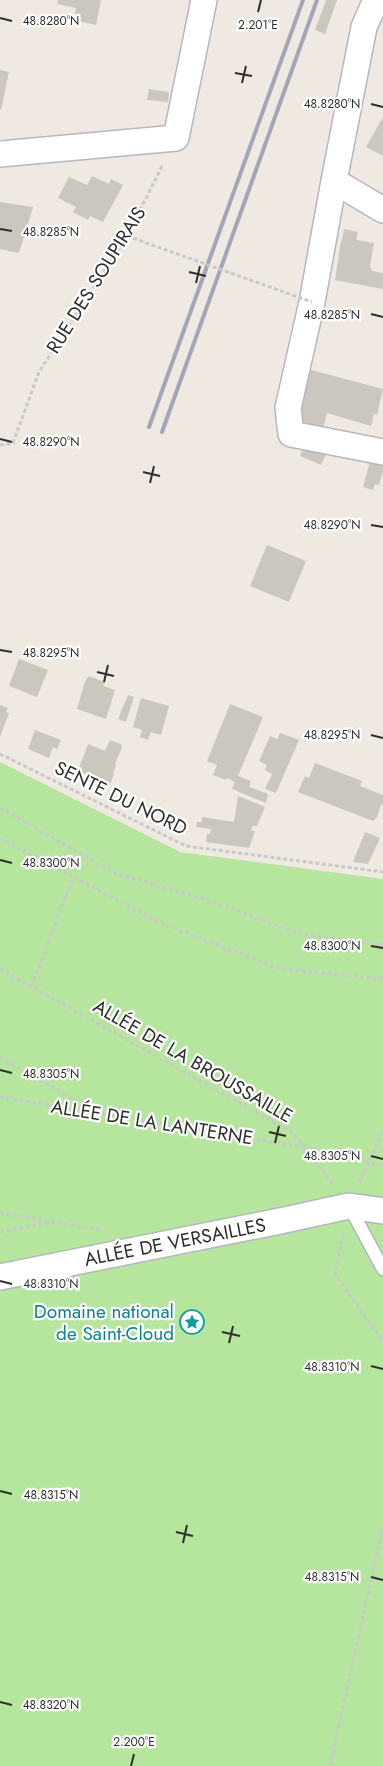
<svg xmlns="http://www.w3.org/2000/svg" width="383" height="1766" font-family="Jost,sans-serif">
<rect width="100%" height="100%" fill="#efe9e1"/>
<!-- green -->
<path fill="#b6e59e" d="M0,762L180,852L383,879V1766H0Z"/>
<!-- building -->
<g fill="#cbc7bf">
<path d="M58,0H101L96,25L74,20L76,8L57,4Z"/>
<path d="M326,0H337L325,34L315,30Z"/>
<path d="M0,70L9,72L1,110L0,109Z"/>
<path d="M149,89L169,92L168,102L147,100Z"/>
<path d="M383,117V156L366,147Z"/>
<path d="M92,176L109,184L111,179L123,185L103,222L90,216L88,220L73,212L76,207L58,198L69,177L87,185Z"/>
<path d="M0,202L33,207L19,253L0,249Z"/>
<path d="M344,229L358,232L356,240L374,243L370,266L372,271L383,273V289L335,280L341,241H342Z"/>
<path d="M304,368L383,389L377,415L374,414L371,426L327,413L322,433L297,428Z"/>
<path d="M329,447L321,465L300,456L303,448Z"/>
<path d="M371,458L383,461V472L379,485L375,484L373,490L363,487Z"/>
<path d="M267,545L306,561L289,602L250,586Z"/>
<path d="M19,659L48,670L37,697L9,686Z"/>
<path d="M89,676L105,682L103,686L115,690L106,719L77,709L85,681Z"/>
<path d="M128,695L134,697L126,722L118,719Z"/>
<path d="M141,698L169,706L161,735L151,732L148,740L140,737L142,730L133,727Z"/>
<path d="M230,704L263,717L238,776L251,781L249,787L268,794L266,803L232,789L235,782L227,778L226,780L213,775L217,765L207,761Z"/>
<path d="M0,705L8,708L6,712L9,713L0,737Z"/>
<path d="M35,730L61,740L57,749L53,747L49,758L28,749Z"/>
<path d="M280,733L299,740L276,793L265,789L272,774L265,770L267,765L259,761L270,736L277,739Z"/>
<path d="M110,740L121,744L122,747L115,764L116,765L113,774H114L110,784L78,771L88,744L105,751Z"/>
<path d="M315,763L362,781L360,786L383,795V805L381,804L377,817L373,821L298,792L305,776L309,778Z"/>
<path d="M238,796L265,807L257,826H252L251,830L255,831L249,848L206,842L207,834H210L211,829L196,827L197,822H202V817L234,822Z"/>
<path d="M365,832L380,838L368,864L353,862Z"/>
</g>
<g fill="none" stroke-linecap="round" stroke-linejoin="round">
<!-- lane casing -->
<g stroke="#b4b7c1" stroke-width="15">
<path id="lane" d="M349,1206L383,1269"/>
</g>
<!-- street casing -->
<g stroke="#b4b7c1" stroke-width="28">
<g id="street">
<path d="M376,0L364,27L334,181L312,302L288,408L291,434L383,452"/>
<path d="M0,154L176,138L204,0"/>
<path d="M334,181L383,210"/>
<path d="M0,1277L280,1221L349,1206L383,1211"/>
</g>
</g>
<!-- path -->
<g stroke="#c9c9c9" stroke-width="3" stroke-dasharray="4 2.5" stroke-linecap="butt">
<path d="M0,445L13,443L39,372L127,236L163,164"/>
<path d="M0,754L186,846L383,872"/>
<path d="M0,808L115,873L220,904L299,934L383,945"/>
<path d="M0,838L158,922L281,969L383,979"/>
<path d="M0,969L290,1131L305,1147L333,1185"/>
<path d="M32,986L73,877"/>
<path d="M0,1058L93,1110"/>
<path d="M0,1097L305,1147L383,1166"/>
<path d="M359,1183L383,1131"/>
<path d="M0,1213L102,1230"/>
<path d="M0,1232L53,1222"/>
<path d="M343,1234L335,1274L383,1342"/>
<path d="M330,1766L383,1526"/>
</g>
<!-- lane -->
<use href="#lane" stroke="#fff" stroke-width="12"/>
<!-- street -->
<use href="#street" stroke="#fff" stroke-width="25"/>
<!-- rail -->
<g stroke="#a3a6b8" stroke-width="4">
<path d="M149,427L303,0"/>
<path d="M162,432L317,0"/>
</g>
<!-- path-bridge -->
<path stroke="#c9c9c9" stroke-width="3" stroke-dasharray="4 2.5" stroke-linecap="butt" d="M127,236L312,302"/>
</g>
<!-- ticks -->
<path fill="none" stroke="#2e2e2e" stroke-width="2" d="M258,12L261,0M0,18L12,21M235,73L252,76M242,83L246,66M371,104L383,107M0,229L12,231M189,272L206,276M196,283L200,266M371,314L383,317M0,439L12,442M143,472L160,476M150,483L154,466M371,525L383,527M0,650L12,652M97,672L114,676M104,682L108,665M371,735L383,738M0,860L12,863M371,946L383,948M0,1070L12,1073M269,1132L286,1136M275,1143L279,1126M371,1156L383,1159M0,1281L12,1284M222,1332L240,1336M229,1343L233,1326M371,1366L383,1369M0,1491L12,1494M176,1532L193,1536M183,1543L187,1525M371,1577L383,1580M0,1702L12,1705M131,1766L134,1754"/>
<!-- icons -->
<defs>
<g id="sight-ring" transform="scale(1.25)"><circle r="9.5" fill="#fff" stroke="#0f9aa8" stroke-width="1.5"/><path d="M0-6L1.8-2.2L6-1.7L2.9 1.2L3.7 5.4L0 3.3L-3.7 5.4L-2.9 1.2L-6-1.7L-1.8-2.2Z" fill="#0f9aa8"/></g>
</defs>
<g fill-rule="evenodd">
<use href="#sight-ring" x="192" y="1322"/>
</g>
<g text-anchor="middle" dominant-baseline="central" stroke-width="4.5" stroke-linejoin="round" paint-order="stroke">
<!-- street labels -->
<g font-size="19" fill="#2e2e2e" stroke="#fff">
<text transform="translate(96 280) rotate(-58)">RUE DES SOUPIRAIS</text>
<text transform="translate(121 798) rotate(26)">SENTE DU NORD</text>
<text transform="translate(193 1061) rotate(30)">ALLÉE DE LA BROUSSAILLE</text>
<text transform="translate(152 1122) rotate(9)">ALLÉE DE LA LANTERNE</text>
<text transform="translate(175 1242) rotate(-11)">ALLÉE DE VERSAILLES</text>
</g>
<!-- culture labels -->
<g font-size="19" fill="#0d838f" stroke="#fff" text-anchor="end">
<text x="174" y="1311">Domaine national<tspan x="174" dy="22">de Saint-Cloud</tspan></text>
</g>
</g>
<g font-size="12" text-anchor="middle" fill="#2e2e2e" stroke="#fff" stroke-width="4.5" stroke-linejoin="round" paint-order="stroke">
<text x="51" y="25">48.8280°N</text>
<text x="258" y="29">2.201°E</text>
<text x="332" y="108">48.8280°N</text>
<text x="51" y="236">48.8285°N</text>
<text x="332" y="319">48.8285°N</text>
<text x="51" y="446">48.8290°N</text>
<text x="332" y="529">48.8290°N</text>
<text x="51" y="657">48.8295°N</text>
<text x="332" y="739">48.8295°N</text>
<text x="51" y="867">48.8300°N</text>
<text x="332" y="950">48.8300°N</text>
<text x="51" y="1078">48.8305°N</text>
<text x="332" y="1160">48.8305°N</text>
<text x="51" y="1288">48.8310°N</text>
<text x="332" y="1371">48.8310°N</text>
<text x="51" y="1499">48.8315°N</text>
<text x="332" y="1581">48.8315°N</text>
<text x="51" y="1709">48.8320°N</text>
<text x="134" y="1746">2.200°E</text>
</g>
</svg>
